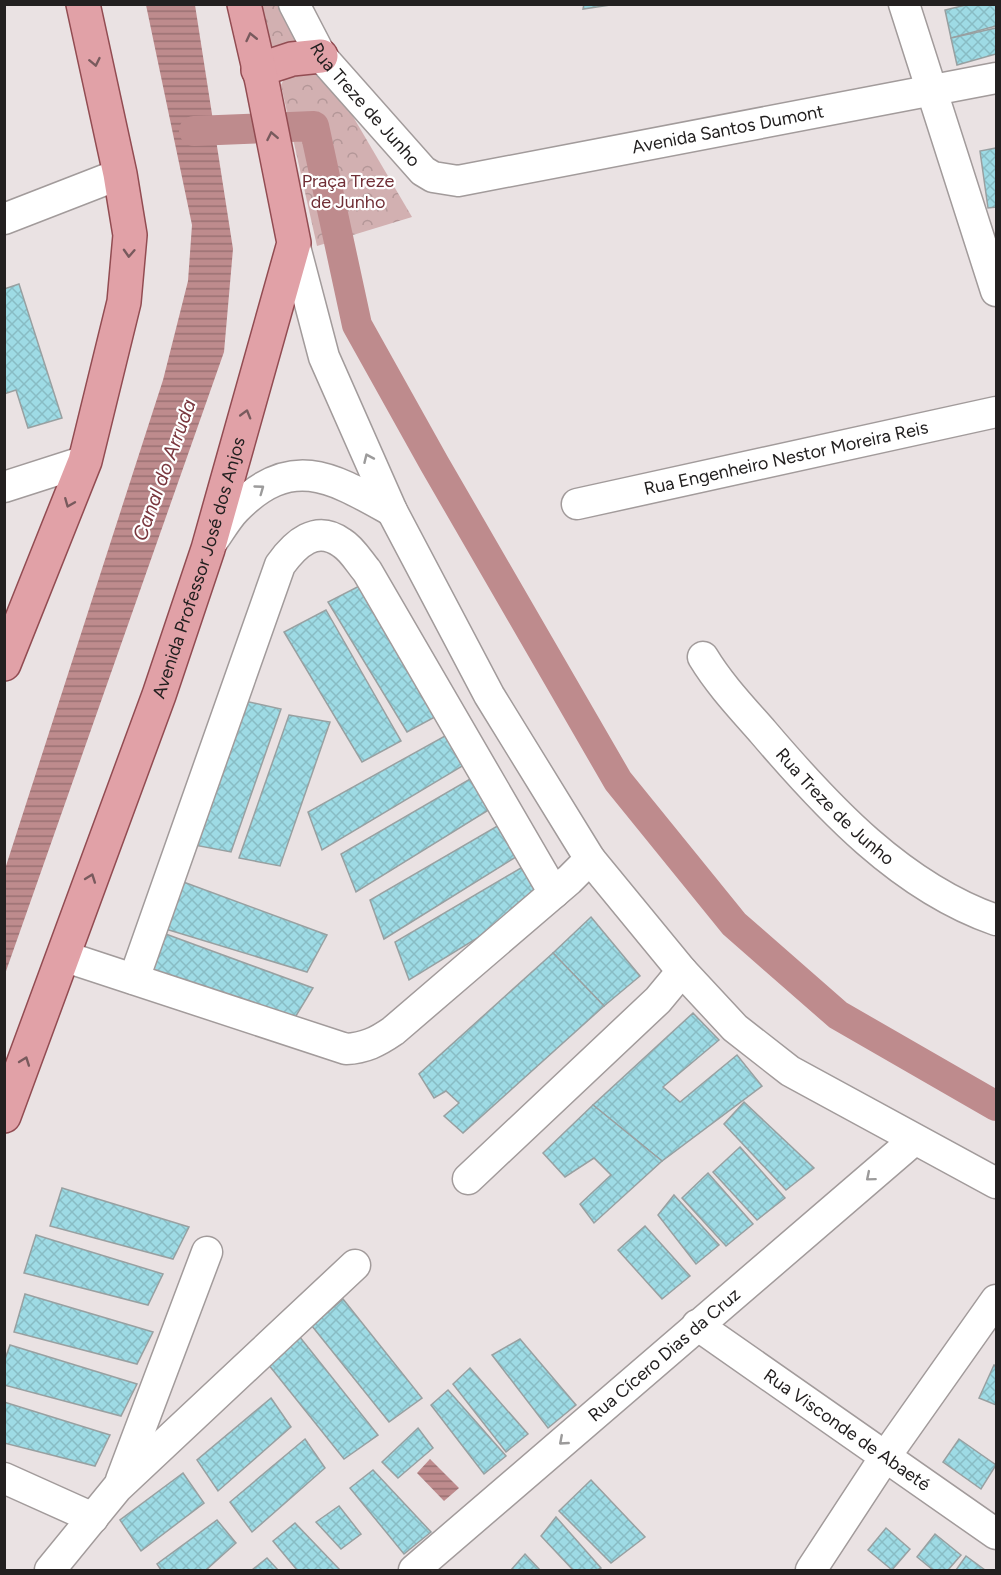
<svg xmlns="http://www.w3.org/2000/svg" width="1001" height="1575" font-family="Figtree,sans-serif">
<defs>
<pattern id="park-crowns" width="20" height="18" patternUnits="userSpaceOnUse" patternTransform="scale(1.5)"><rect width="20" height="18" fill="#d2b0b1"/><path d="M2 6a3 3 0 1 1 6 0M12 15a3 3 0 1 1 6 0" fill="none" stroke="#b49798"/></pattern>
<pattern id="water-rules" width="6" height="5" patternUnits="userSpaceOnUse" patternTransform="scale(1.5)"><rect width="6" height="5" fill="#be8b8d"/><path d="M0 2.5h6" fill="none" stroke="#9a7173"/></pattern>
<pattern id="building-cross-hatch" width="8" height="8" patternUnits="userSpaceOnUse" patternTransform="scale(1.5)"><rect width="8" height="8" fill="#9edbe5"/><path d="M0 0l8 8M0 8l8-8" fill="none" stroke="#88bcc4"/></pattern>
</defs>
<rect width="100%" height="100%" fill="#eae2e3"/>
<!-- park -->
<g fill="url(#park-crowns)">
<path d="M256,5H285L306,41L274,57Z"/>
<path d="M292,70L328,74L412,217L317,246L281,85L286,75Z"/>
</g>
<!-- water -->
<g fill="url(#water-rules)">
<path d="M146,5H195L233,249L224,352L5,974V869L163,380L188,281L192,225Z"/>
<path d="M430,1459L459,1488L444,1501L417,1473Z"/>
</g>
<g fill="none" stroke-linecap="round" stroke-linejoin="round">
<!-- canal -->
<path stroke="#be8b8d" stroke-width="30" d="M194,131L314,126L357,325L434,463L618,781L734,924L838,1015L996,1106"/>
</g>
<!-- building -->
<g fill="url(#building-cross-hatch)" stroke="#98a0a1" stroke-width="1.5">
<path d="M584,4H617L583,9Z"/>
<path d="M970,4H996V26L951,38L945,10Z"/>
<path d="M996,28V54L957,65L951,38Z"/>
<path d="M996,148V207L988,208L980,151Z"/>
<path d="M19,284L62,418L28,428L16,390L4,394V289Z"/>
<path d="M371,580L446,711L407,732L328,602Z"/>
<path d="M326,610L401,741L362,762L284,632Z"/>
<path d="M240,700L281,709L231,852L189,844Z"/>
<path d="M289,715L330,722L280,866L239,858Z"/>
<path d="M454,731L469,762L322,850L308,812Z"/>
<path d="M477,775L495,806L356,892L341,854Z"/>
<path d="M506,821L524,852L384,939L370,900Z"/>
<path d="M531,862L549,894L409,980L395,942Z"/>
<path d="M178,880L327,935L307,972L159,927Z"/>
<path d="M591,917L640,976L604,1006L553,953Z"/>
<path d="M163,933L313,988L291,1024L144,978Z"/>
<path d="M553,953L604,1006L463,1133L444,1116L459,1103L446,1091L434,1098L419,1074Z"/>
<path d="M693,1013L719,1040L663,1087L680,1102L737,1055L762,1086L662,1161L593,1105Z"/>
<path d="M744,1102L814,1168L786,1190L724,1124Z"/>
<path d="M593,1105L662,1161L594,1223L580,1204L611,1175L594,1158L565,1177L543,1153Z"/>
<path d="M740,1147L785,1198L757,1220L713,1172Z"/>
<path d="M708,1173L753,1224L726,1246L682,1198Z"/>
<path d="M62,1188L189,1227L173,1259L50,1226Z"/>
<path d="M674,1195L719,1245L696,1264L658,1215Z"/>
<path d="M645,1226L690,1276L662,1299L618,1250Z"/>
<path d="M36,1235L163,1274L148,1305L24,1273Z"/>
<path d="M25,1294L153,1332L137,1364L14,1332Z"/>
<path d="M343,1299L422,1398L389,1422L312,1326Z"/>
<path d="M299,1336L378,1435L344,1459L268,1364Z"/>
<path d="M520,1339L576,1405L548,1428L492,1355Z"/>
<path d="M10,1345L137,1384L121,1416L4,1385V1362Z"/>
<path d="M994,1365L996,1366V1405L979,1398Z"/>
<path d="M470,1368L528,1434L506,1452L453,1384Z"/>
<path d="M448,1390L506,1456L484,1474L431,1405Z"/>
<path d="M271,1398L291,1427L218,1491L197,1460Z"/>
<path d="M4,1402L110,1435L95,1466L4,1443Z"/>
<path d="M418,1428L433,1448L398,1478L382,1462Z"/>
<path d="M305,1439L325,1468L252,1532L230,1502Z"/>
<path d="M959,1439L996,1465L981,1489L943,1462Z"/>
<path d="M373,1470L431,1532L404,1554L350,1488Z"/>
<path d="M183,1473L204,1503L141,1551L120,1520Z"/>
<path d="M591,1480L645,1537L611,1563L559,1511Z"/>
<path d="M339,1506L361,1534L341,1549L316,1522Z"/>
<path d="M556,1517L601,1568L597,1570H573L541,1536Z"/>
<path d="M217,1520L236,1543L206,1570H161L157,1564Z"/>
<path d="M295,1523L340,1570H297L273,1541Z"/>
<path d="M886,1528L910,1549L892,1570L868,1550Z"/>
<path d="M935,1534L961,1555L948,1570H933L917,1557Z"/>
<path d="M525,1554L540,1570H511Z"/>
<path d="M966,1556L985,1570H956Z"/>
<path d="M267,1558L278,1570H252Z"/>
</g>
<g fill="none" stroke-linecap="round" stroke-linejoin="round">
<!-- minor casing -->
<g stroke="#a29b9b" stroke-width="33">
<g id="minor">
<path id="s1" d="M294,4L321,56L423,171L433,177L458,181L996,78"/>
<path d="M904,4L996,291"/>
<path d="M4,219L120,174"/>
<path d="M294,243L324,357L392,511L489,695L590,859L682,971L735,1028L790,1071L996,1183"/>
<path d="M4,487L85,461"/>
<path id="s2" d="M577,504L996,412"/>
<path d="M212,542C220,531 227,518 236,509C292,452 333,478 392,511"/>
<path id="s3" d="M703,657C720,685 742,708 763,732C827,807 901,887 996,920"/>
<path d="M63,956L346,1049C365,1048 377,1042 393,1031L569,880L590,859"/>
<path d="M134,979L280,565C295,544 316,524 342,543C352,549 360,563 367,571L554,893"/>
<path d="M468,1179L658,1000L682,971"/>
<path id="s4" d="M697,1325L996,1534"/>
<path d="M4,1478L93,1518"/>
<path d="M121,1480L207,1252"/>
<path d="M50,1570L117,1488L355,1265"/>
<path id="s5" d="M414,1570L914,1140"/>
<path d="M811,1570L885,1457L996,1300"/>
</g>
</g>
<!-- major casing -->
<g stroke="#924c52" stroke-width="36">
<g id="major">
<path d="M258,70L292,59L321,56"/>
<path d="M4,664L85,461L124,302L130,235L120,174L83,4"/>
<path id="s6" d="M4,1116L159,695L208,549L294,243L262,82L244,4"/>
</g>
</g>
<!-- minor -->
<use href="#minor" stroke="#fff" stroke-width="30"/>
<!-- major -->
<use href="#major" stroke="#e1a1a7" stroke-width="33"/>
</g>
<!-- one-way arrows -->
<defs><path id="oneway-chevron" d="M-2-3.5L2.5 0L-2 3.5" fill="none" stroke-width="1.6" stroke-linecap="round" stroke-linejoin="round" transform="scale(1.5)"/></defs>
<g stroke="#785a5d">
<use href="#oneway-chevron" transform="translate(251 37) rotate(-103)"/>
<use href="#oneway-chevron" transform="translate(95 62) rotate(78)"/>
<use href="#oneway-chevron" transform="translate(272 136) rotate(-101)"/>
<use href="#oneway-chevron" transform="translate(129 253) rotate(93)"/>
<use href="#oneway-chevron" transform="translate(246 414) rotate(-74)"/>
<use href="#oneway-chevron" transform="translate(69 503) rotate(112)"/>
<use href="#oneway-chevron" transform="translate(91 878) rotate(-70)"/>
<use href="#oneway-chevron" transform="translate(25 1061) rotate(-70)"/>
</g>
<g stroke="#9c9b9b">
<use href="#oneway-chevron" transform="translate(368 458) rotate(-114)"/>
<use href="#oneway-chevron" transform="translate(260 489) rotate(-36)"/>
<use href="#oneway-chevron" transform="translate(870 1177) rotate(140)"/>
<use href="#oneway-chevron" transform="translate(563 1441) rotate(139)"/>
</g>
<g text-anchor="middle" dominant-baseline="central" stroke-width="4.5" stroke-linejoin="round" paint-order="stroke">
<!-- street labels -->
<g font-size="18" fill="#232020" stroke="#fff">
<text stroke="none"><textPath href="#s1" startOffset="124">Rua Treze de Junho</textPath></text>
<text stroke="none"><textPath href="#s1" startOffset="524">Avenida Santos Dumont</textPath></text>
<text stroke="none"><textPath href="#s2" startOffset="214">Rua Engenheiro Nestor Moreira Reis</textPath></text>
<text stroke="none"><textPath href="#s6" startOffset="582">Avenida Professor José dos Anjos</textPath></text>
<text stroke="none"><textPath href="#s3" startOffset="200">Rua Treze de Junho</textPath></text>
<text stroke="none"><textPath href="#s5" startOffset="330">Rua Cícero Dias da Cruz</textPath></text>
<text stroke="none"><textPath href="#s4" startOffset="183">Rua Visconde de Abaeté</textPath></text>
</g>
<!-- park labels -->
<g font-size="18" fill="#702f36" stroke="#fff">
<text x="348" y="181">Praça Treze<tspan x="348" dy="21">de Junho</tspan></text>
</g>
<!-- water labels -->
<g font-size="20" font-style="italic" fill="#7a373e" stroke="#fff">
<text transform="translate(164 470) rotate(-70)">Canal do Arruda</text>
</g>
</g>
<!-- border -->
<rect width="1001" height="1575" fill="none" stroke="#232020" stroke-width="12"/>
</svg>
